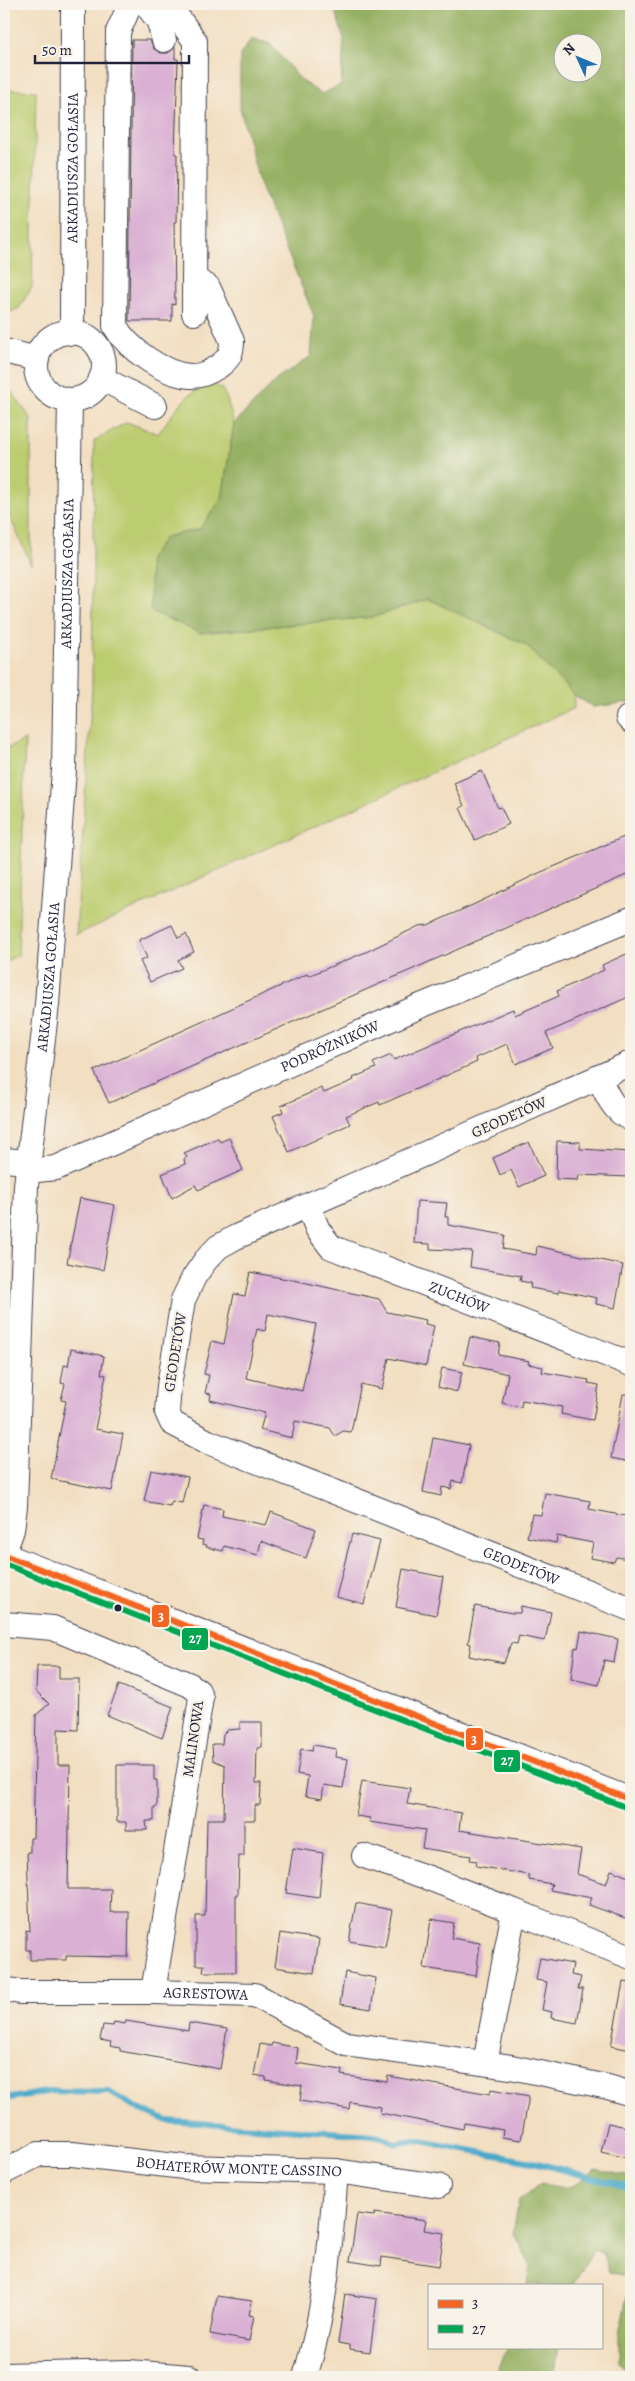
<svg xmlns="http://www.w3.org/2000/svg" width="635" height="2381" font-family="Alegreya,serif">
<rect width="100%" height="100%" fill="#f7f3e8"/>
<filter id="ink" filterUnits="userSpaceOnUse"><feTurbulence type="fractalNoise" baseFrequency=".02" numOctaves="2"/><feDisplacementMap in="SourceGraphic" scale="10" xChannelSelector="R" yChannelSelector="G"/><feConvolveMatrix kernelMatrix="1 2 1 2 8 2 1 2 1" color-interpolation-filters="sRGB"/></filter>
<filter id="wash" filterUnits="userSpaceOnUse"><feTurbulence type="fractalNoise" baseFrequency=".0096" numOctaves="4" result="noise"/><feDisplacementMap in="SourceGraphic" scale="20" xChannelSelector="R" yChannelSelector="G"/><feGaussianBlur stdDeviation="1.12" result="paint"/><feColorMatrix in="noise" values="0 0 0 0 0 0 0 0 0 0 0 0 0 0 0 0 0 1.4 0 .05"/><feComposite in="paint" operator="in"/></filter>
<g filter="url(#wash)">
<rect width="100%" height="100%" fill="#f2dec0"/>
<!-- green -->
<g fill="#bccc6f" stroke="#6f7755">
<path d="M4,89L36,91L32,287L19,308L4,315Z"/>
<path d="M213,384L222,389L227,399L234,424L222,498L200,529L165,537L151,611L200,633L374,617L428,599L526,645L574,695V708L76,935L92,689L94,441L127,422L158,434C173,414 186,389 213,384Z"/>
<path d="M4,387L9,388L31,419V565L4,503Z"/>
<path d="M25,740L18,955L4,962V750Z"/>
</g>
<!-- forest -->
<g fill="#95b062" stroke="#5c694e" fill-rule="evenodd">
<path d="M333,4H631V702L593,707L574,695L526,645L428,599L374,617L200,633L151,611L149,559L165,537L200,529L222,498L234,424L274,382L311,356L314,316L260,186L240,108V55L251,39L269,43L302,81L321,94L341,85L344,39ZM562,42H592V72H562Z"/>
<path d="M595,2169L631,2177V2375L619,2362V2334L630,2282L625,2276L609,2272L604,2254L594,2250L573,2285H527L530,2265L513,2232L519,2200L542,2183C568,2191 576,2188 595,2169Z"/>
<path d="M508,2347H559L554,2377H497V2372Z"/>
</g>
<g fill="none" stroke-linecap="round" stroke-linejoin="round">
<!-- stream -->
<path stroke="#4aa8c9" stroke-width="6" d="M4,2099L53,2091L109,2092L141,2110L168,2121L374,2135L383,2137L395,2144L416,2140L537,2163L631,2188"/>
</g>
<g id="blocks">
<!-- building -->
<g fill="#dab1d4" fill-rule="evenodd">
<path d="M132,40H150L154,49L161,53H168L175,47V59H178L175,154H177L176,222H174L175,305L172,304V321H129Z"/>
<path d="M482,771L498,808L501,807L509,824L475,840L460,808L464,806L454,783Z"/>
<path d="M631,834V873L109,1103L94,1071L307,974L308,976L366,952L419,926L428,925L477,903L539,873Z"/>
<path d="M172,925L178,938L186,934L194,952L178,960L182,968L150,982L140,961L147,958L139,940Z"/>
<path d="M631,952V996L546,1033L553,1048L516,1064L507,1044L476,1058L477,1062L380,1105L379,1102L346,1116L350,1124L289,1152L273,1116L283,1112L281,1106L321,1088L324,1093L354,1080L353,1078L376,1068L373,1063L391,1055L394,1060L513,1009L515,1015L559,996L557,991L604,970L602,965Z"/>
<path d="M218,1138L220,1142L229,1138L243,1170L198,1190L195,1185L172,1198L162,1174L185,1164L184,1159L187,1157L184,1153Z"/>
<path d="M557,1141L580,1142V1149L631,1152L630,1177L579,1175L578,1180L556,1179Z"/>
<path d="M529,1142L544,1176L519,1187L511,1170L500,1175L493,1158Z"/>
<path d="M80,1198L115,1205L103,1270L67,1263Z"/>
<path d="M417,1201L447,1203L445,1217H448V1225L505,1235L503,1249L536,1255L537,1246L623,1265L615,1308L596,1304L597,1298L559,1290V1293L530,1288L531,1283L520,1281L521,1276L470,1267L472,1251L430,1249V1244L414,1243Z"/>
<path d="M250,1272L298,1281L379,1299L387,1312L426,1320L425,1324L434,1326L426,1366L389,1358L382,1389L361,1384L351,1432L343,1431L335,1436L330,1428L295,1421L292,1438L260,1430L265,1413L210,1400L211,1394L205,1393L209,1375L204,1374L212,1341L224,1344L234,1294L245,1296ZM268,1314L316,1324L302,1391L246,1378L257,1329L265,1331Z"/>
<path d="M470,1337L500,1343L498,1355L529,1361L528,1364L543,1367L542,1372L589,1380L588,1383L599,1385L593,1420L561,1414L562,1407L522,1400L521,1407L502,1403L508,1374L464,1364Z"/>
<path d="M71,1349L104,1356L101,1374L106,1375L95,1429L123,1434L112,1491L51,1479L66,1401L61,1400L65,1384L61,1383L64,1365L68,1366Z"/>
<path d="M442,1368L462,1372L457,1392L438,1387Z"/>
<path d="M623,1394H631V1462L611,1458Z"/>
<path d="M433,1438L469,1445L462,1483L453,1481L451,1489L442,1487L441,1496L423,1492Z"/>
<path d="M151,1470L188,1477L182,1503L172,1501L170,1506L144,1501Z"/>
<path d="M545,1493L590,1501L589,1509L631,1517V1543L628,1559L616,1557L614,1562L590,1558L593,1543L557,1536L556,1543L527,1537L532,1514L541,1515Z"/>
<path d="M204,1505L223,1509L222,1516L266,1525L271,1512L316,1529L306,1558L261,1541L258,1555L224,1546L223,1551L206,1547L207,1545L202,1544L203,1540L197,1539Z"/>
<path d="M352,1534L380,1541L364,1604L336,1597Z"/>
<path d="M403,1569L443,1577L436,1615L396,1607Z"/>
<path d="M475,1606L512,1613H520L521,1606L551,1612L545,1641L519,1636L517,1644L511,1643L504,1663L469,1656L471,1644L468,1643Z"/>
<path d="M581,1631L618,1639L614,1662L604,1660L599,1685L571,1679L575,1647L578,1648Z"/>
<path d="M37,1666H59V1679H79L78,1730L58,1729V1765H70L68,1889H111L110,1912H129L128,1957L66,1956V1960H30V1950H26V1930L30,1931L27,1852H30V1838H33L36,1715L49,1704L36,1691Z"/>
<path d="M119,1685L173,1707L162,1738L107,1715Z"/>
<path d="M240,1722H262V1747L257,1748L256,1783H261L260,1805H255V1820H244V1856H239L238,1894H236V1972H203L204,1965H196V1916H205L207,1819H224L225,1765L213,1760L212,1744H222L223,1734L227,1730L240,1729Z"/>
<path d="M313,1745L336,1749L335,1757L348,1759L343,1788L324,1785L322,1799L305,1796L308,1776L297,1774L301,1749L312,1751Z"/>
<path d="M117,1765H154V1780H157V1807H154V1821H146L147,1830H126V1822H117Z"/>
<path d="M362,1781L410,1788L407,1804L461,1813L459,1830L581,1849L577,1874L606,1884L611,1870L631,1878V1917L628,1916V1919L589,1905L592,1898L550,1890L552,1884L529,1880V1875L476,1866L477,1861L470,1860L471,1856L422,1848L425,1830L369,1822L370,1818L356,1816Z"/>
<path d="M293,1848L323,1853L319,1898L286,1893Z"/>
<path d="M356,1903L392,1910L385,1947L349,1941Z"/>
<path d="M431,1919L454,1923L451,1938L480,1943L476,1976L424,1968Z"/>
<path d="M280,1933L319,1939L314,1973L275,1967Z"/>
<path d="M540,1958L573,1964L571,1975L581,1977L578,1989H583L577,2023L551,2018L552,2012L542,2010L547,1982L536,1980Z"/>
<path d="M345,1972L376,1978L371,2009L340,2004Z"/>
<path d="M623,1982L631,1983V2050L611,2046Z"/>
<path d="M126,2021L188,2031L189,2023L227,2029L220,2069L120,2051V2048L110,2046L111,2042L100,2040L103,2025L113,2026L114,2022L125,2024Z"/>
<path d="M272,2043L298,2048L296,2063L342,2070L341,2075L387,2082L388,2076L490,2094L491,2089L529,2096L521,2140L502,2137L503,2130L464,2123L463,2129L380,2113L381,2107L350,2102L349,2109L300,2101L302,2086L266,2080V2077L254,2075L260,2044L271,2046Z"/>
<path d="M608,2123L631,2128V2159L601,2152Z"/>
<path d="M375,2213L426,2220L424,2230L444,2233L439,2266L382,2257L381,2266L350,2261L357,2214L374,2216Z"/>
<path d="M345,2294L377,2299L370,2352L350,2349V2345L338,2343Z"/>
<path d="M217,2296L252,2301L249,2315L254,2316L249,2341L210,2334Z"/>
</g>
</g>
</g>
<g filter="url(#ink)">
<use href="#blocks" fill-opacity="0" stroke="#413e4f" stroke-width="1"/>
<g fill="none" stroke-linecap="round" stroke-linejoin="round">
<!-- minor casing -->
<g stroke="#413e4f" stroke-width="26">
<g id="minor">
<path d="M128,4C128,14 122,21 118,32L115,326C128,349 163,374 190,376C200,377 210,372 219,366C229,359 232,353 232,341L208,287L194,279"/>
<path d="M146,4L159,22L164,40"/>
<path d="M168,4L195,41L194,313"/>
<circle cx="70" cy="366" r="34"/>
<path id="s1" d="M72,333L73,4"/>
<path d="M4,351L37,359"/>
<path d="M101,378L155,406"/>
<path d="M628,718L631,721"/>
<path id="s2" d="M631,1063L236,1237L218,1247L205,1261L194,1277L183,1300L169,1386L167,1412L172,1423L208,1442L631,1609"/>
<path d="M599,1077C606,1094 614,1112 631,1119"/>
<path d="M4,1160L28,1162"/>
<path id="s3" d="M27,1171L56,1168L418,1007L631,919"/>
<path id="s4" d="M308,1206L318,1230L331,1247L631,1364"/>
<path id="s5" d="M4,1552L12,1530L15,1506L26,1186L47,1004L64,770L70,400"/>
<path d="M4,1555L631,1800"/>
<path d="M4,1624L53,1628L190,1685L198,1691L201,1698L153,1992"/>
<path d="M364,1856L426,1877L514,1911L485,2063"/>
<path d="M514,1911L631,1957"/>
<path id="s6" d="M4,1989L20,1992H153L255,1995L346,2044L511,2067L608,2087L631,2094"/>
<path id="s7" d="M4,2172L39,2154H72L184,2167L336,2171L438,2186"/>
<path d="M4,2375L129,2372L189,2377"/>
<path d="M305,2377C326,2310 331,2240 336,2171"/>
</g>
</g>
<!-- minor -->
<use href="#minor" stroke="#fff" stroke-width="24"/>
<!-- bus-1 casing -->
<g stroke="#f7f3e8" stroke-width="10">
<path id="bus-1" d="M4,1555L631,1800"/>
</g>
<!-- bus-2 casing -->
<g stroke="#f7f3e8" stroke-width="10">
<path id="bus-2" d="M4,1564L628,1808"/>
</g>
<!-- bus-1 -->
<use href="#bus-1" stroke="#f26522" stroke-width="6"/>
<!-- bus-2 -->
<use href="#bus-2" stroke="#00a651" stroke-width="6"/>
</g>
</g>
<!-- markers -->
<circle fill="#22223b" stroke="#f7f3e8" stroke-width="2" cx="118" cy="1608" r="4.5"/>
<g text-anchor="middle" dominant-baseline="central" stroke-width="5" stroke-linejoin="round" paint-order="stroke">
<!-- street labels -->
<g font-size="15" fill="#22223b" stroke="#f7f3e8">
<text stroke="none"><textPath href="#s1" startOffset="165">ARKADIUSZA GOŁASIA</textPath></text>
<text stroke="none"><textPath href="#s5" startOffset="982">ARKADIUSZA GOŁASIA</textPath></text>
<text stroke="none"><textPath href="#s5" startOffset="578">ARKADIUSZA GOŁASIA</textPath></text>
<text stroke="none"><textPath href="#s3" startOffset="329">PODRÓŻNIKÓW</textPath></text>
<text transform="translate(509 1117) rotate(-24)">GEODETÓW</text>
<text stroke="none"><textPath href="#s4" startOffset="185">ZUCHÓW</textPath></text>
<text transform="translate(175 1352) rotate(-81)">GEODETÓW</text>
<text stroke="none"><textPath href="#s2" startOffset="1019">GEODETÓW</textPath></text>
<text transform="translate(193 1739) rotate(-82)">MALINOWA</text>
<text stroke="none"><textPath href="#s6" startOffset="202">AGRESTOWA</textPath></text>
<text stroke="none"><textPath href="#s7" startOffset="240">BOHATERÓW MONTE CASSINO</textPath></text>
</g>
</g>
<g stroke="#f7f3e8" stroke-width="2">
<rect x="151" y="1604" width="19" height="24" rx="5" fill="#f26522"/>
<rect x="181" y="1627" width="28" height="24" rx="5" fill="#00a651"/>
<rect x="465" y="1727" width="19" height="24" rx="5" fill="#f26522"/>
<rect x="493" y="1749" width="28" height="24" rx="5" fill="#00a651"/>
</g>
<g font-size="14" text-anchor="middle" font-weight="bold" fill="#fff">
<text x="161" y="1621">3</text>
<text x="195" y="1643">27</text>
<text x="474" y="1744">3</text>
<text x="507" y="1765">27</text>
</g>
<!-- margin -->
<rect width="635" height="2381" fill="none" stroke="#f7f3e8" stroke-width="20"/>
<!-- legend -->
<rect x="428" y="2284" width="175" height="65" fill="#f7f3e8" stroke="#a29fa3"/>
<rect x="438" y="2300" width="25" height="8" fill="#f26522" stroke="#a29fa3"/>
<text x="472" y="2308" font-size="15" fill="#22223b">3</text>
<rect x="438" y="2325" width="25" height="8" fill="#00a651" stroke="#a29fa3"/>
<text x="472" y="2334" font-size="15" fill="#22223b">27</text>
<!-- north arrow -->
<g transform="translate(578 58) rotate(314)"><circle r="24" fill="#f7f3e8" stroke="#a29fa3"/>
<path d="M0-4L9 19L0 12L-9 19Z" fill="#1f6fb2"/>
<text y="-8" font-size="14" font-weight="bold" text-anchor="middle" fill="#22223b">N</text>
</g>
<!-- scale -->
<path d="M35 55v8h154v-8" fill="none" stroke="#22223b" stroke-width="2.5"/>
<text x="42" y="55" font-size="15" fill="#22223b" stroke="#f7f3e8" stroke-width="4" paint-order="stroke">50 m</text>
</svg>
